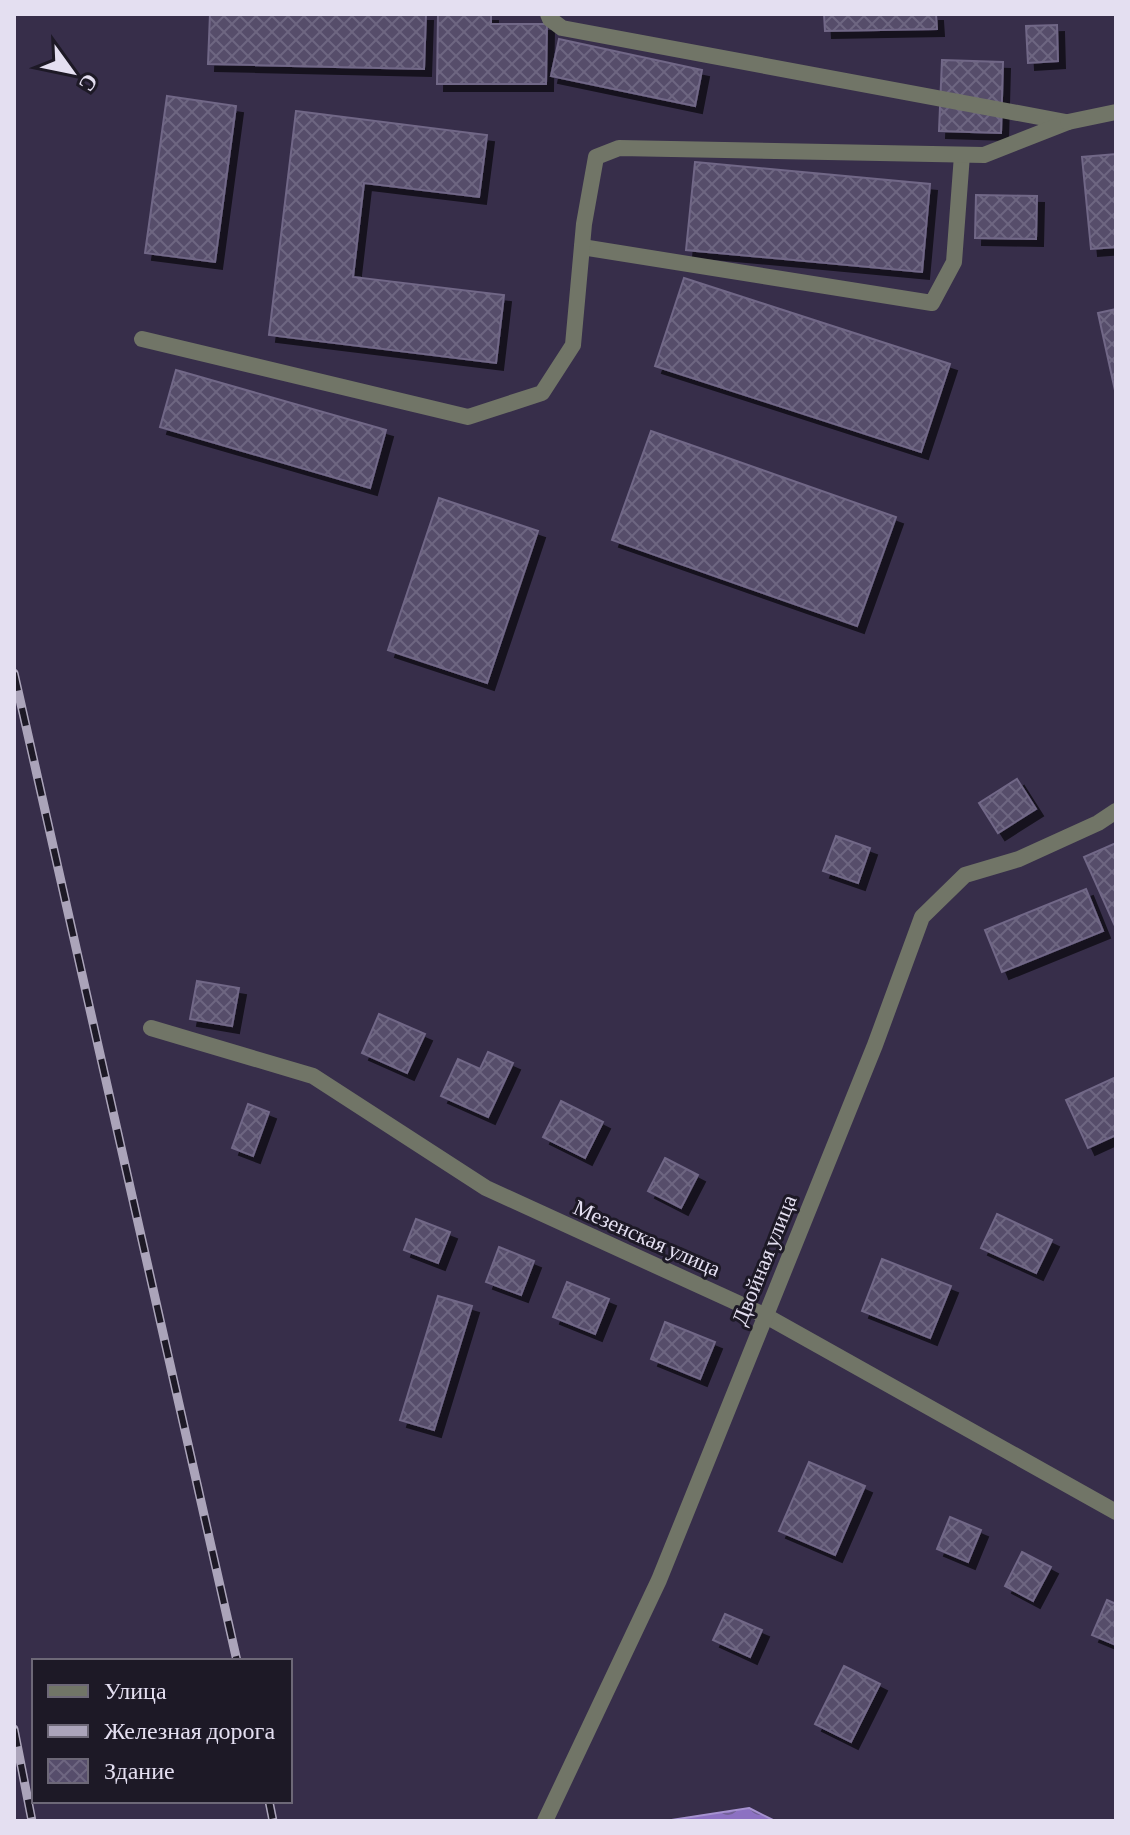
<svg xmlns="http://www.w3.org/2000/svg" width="1130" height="1835" font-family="'Crimson Pro',serif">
<defs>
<pattern id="water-waves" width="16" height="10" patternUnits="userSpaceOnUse" patternTransform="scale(2)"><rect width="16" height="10" fill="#8c71c2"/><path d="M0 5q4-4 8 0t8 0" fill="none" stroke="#736197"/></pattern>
<pattern id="building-cross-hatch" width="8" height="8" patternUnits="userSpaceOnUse" patternTransform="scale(2)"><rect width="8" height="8" fill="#564d6b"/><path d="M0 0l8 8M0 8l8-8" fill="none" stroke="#6e6681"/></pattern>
<filter id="shadow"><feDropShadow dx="7" dy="7" stdDeviation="0" flood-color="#0009"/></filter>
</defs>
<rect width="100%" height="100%" fill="#372e4a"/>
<!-- water -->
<path fill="url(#water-waves)" stroke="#a692d0" stroke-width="2" d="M749,1808L775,1821H665Z"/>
<!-- building -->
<g fill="url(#building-cross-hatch)" stroke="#716787" stroke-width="2" filter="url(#shadow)">
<path d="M210,14H426L424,69L208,64Z"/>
<path d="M438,14H491V24H547L546,84H437Z"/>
<path d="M824,14H936L937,29L825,31Z"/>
<path d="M1057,25L1058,61L1028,63L1026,26Z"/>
<path d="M559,39L702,70L695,106L551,76Z"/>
<path d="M942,60L1003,62L1001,133L939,131Z"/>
<path d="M167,96L236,106L215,262L145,253Z"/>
<path d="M296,111L487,135L479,197L364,183L353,277L504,295L496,363L269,335Z"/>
<path d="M1116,154V247L1091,249L1082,157Z"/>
<path d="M695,162L930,184L922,272L686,250Z"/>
<path d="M976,195L1037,196L1036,239L975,238Z"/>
<path d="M684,278L950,364L921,452L655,366Z"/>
<path d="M1116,309V395L1098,313Z"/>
<path d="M176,370L386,430L370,488L160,427Z"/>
<path d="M651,431L896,517L857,626L612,540Z"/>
<path d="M439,498L538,531L487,683L388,650Z"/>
<path d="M1017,779L1036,809L998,833L979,803Z"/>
<path d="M836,836L870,848L858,883L823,871Z"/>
<path d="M1116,843V926H1115L1084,857Z"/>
<path d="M1086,889L1103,931L1002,972L985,930Z"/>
<path d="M197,981L239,988L232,1026L190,1019Z"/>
<path d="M379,1014L425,1034L407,1073L362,1053Z"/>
<path d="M488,1052L513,1063L488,1117L441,1096L458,1059L480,1069Z"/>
<path d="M1116,1077V1135L1088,1148L1066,1100Z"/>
<path d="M561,1101L603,1122L585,1158L543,1137Z"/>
<path d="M248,1104L269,1112L253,1156L232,1148Z"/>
<path d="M665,1158L698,1175L681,1208L648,1191Z"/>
<path d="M997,1214L1052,1240L1036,1273L981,1248Z"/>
<path d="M416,1219L450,1232L438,1263L404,1250Z"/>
<path d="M499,1247L534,1261L521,1295L486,1282Z"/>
<path d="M882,1259L951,1286L930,1338L862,1311Z"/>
<path d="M567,1282L609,1299L595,1334L553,1317Z"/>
<path d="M438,1296L472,1306L434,1430L400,1420Z"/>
<path d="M665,1322L715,1342L700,1379L651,1359Z"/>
<path d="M809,1462L865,1486L835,1555L779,1531Z"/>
<path d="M950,1517L981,1530L968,1562L937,1549Z"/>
<path d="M1022,1552L1051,1567L1033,1601L1005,1586Z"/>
<path d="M1107,1600L1116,1604V1645L1092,1635Z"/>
<path d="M725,1614L762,1630L750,1657L713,1640Z"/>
<path d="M844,1666L880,1684L851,1742L815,1724Z"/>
</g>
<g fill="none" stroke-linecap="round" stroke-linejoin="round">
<!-- lane -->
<g stroke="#717567" stroke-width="16">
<path d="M548,14L550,19L562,28L1066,122"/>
<path d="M582,247L932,303L954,262L962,155"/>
<path d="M142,339L468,417L542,393L573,345L584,224L596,157L619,148L984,155L1068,122"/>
</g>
<!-- street -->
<g stroke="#717567" stroke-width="16">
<path d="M1068,122L1116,112"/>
<path d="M151,1028L313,1076L486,1188L766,1316L1116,1512"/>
<path d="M545,1821L659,1580L875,1045L922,917L965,875L1019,859L1098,823L1116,811"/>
</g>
<!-- rail casing -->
<g stroke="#aba4ba" stroke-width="9">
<g id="rail">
<path d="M14,673L237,1661"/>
<path d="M14,1729L32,1821"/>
<path d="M269,1801L273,1821"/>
</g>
</g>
<!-- rail -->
<use href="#rail" stroke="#1d1926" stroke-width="6" stroke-dasharray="18" stroke-linecap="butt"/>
</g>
<g text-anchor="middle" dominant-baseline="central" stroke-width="6" stroke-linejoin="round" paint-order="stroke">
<!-- street labels -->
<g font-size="22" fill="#e4dff1" stroke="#1d1926">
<text transform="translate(647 1238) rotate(24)">Мезенская улица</text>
<text transform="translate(764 1260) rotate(-68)">Двойная улица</text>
</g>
</g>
<!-- border -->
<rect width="1130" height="1835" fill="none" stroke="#e4dff1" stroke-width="32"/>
<!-- legend -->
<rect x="32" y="1659" width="260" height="144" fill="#1d1926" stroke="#6d6877" stroke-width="2"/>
<rect x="48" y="1685" width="40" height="12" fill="#717567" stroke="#6d6877" stroke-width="2"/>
<text x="104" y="1699" font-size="24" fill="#e4dff1">Улица</text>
<rect x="48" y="1725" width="40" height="12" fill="#aba4ba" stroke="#6d6877" stroke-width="2"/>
<text x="104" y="1739" font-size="24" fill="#e4dff1">Железная дорога</text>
<rect x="48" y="1759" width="40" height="24" fill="url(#building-cross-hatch)" stroke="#6d6877" stroke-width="2"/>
<text x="104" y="1779" font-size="24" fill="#e4dff1">Здание</text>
<!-- north arrow -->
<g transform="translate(72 72) rotate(123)" stroke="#1d1926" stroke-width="6" paint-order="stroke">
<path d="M0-6L14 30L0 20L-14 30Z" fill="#e4dff1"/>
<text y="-12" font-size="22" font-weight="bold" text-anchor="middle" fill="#e4dff1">С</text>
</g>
</svg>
